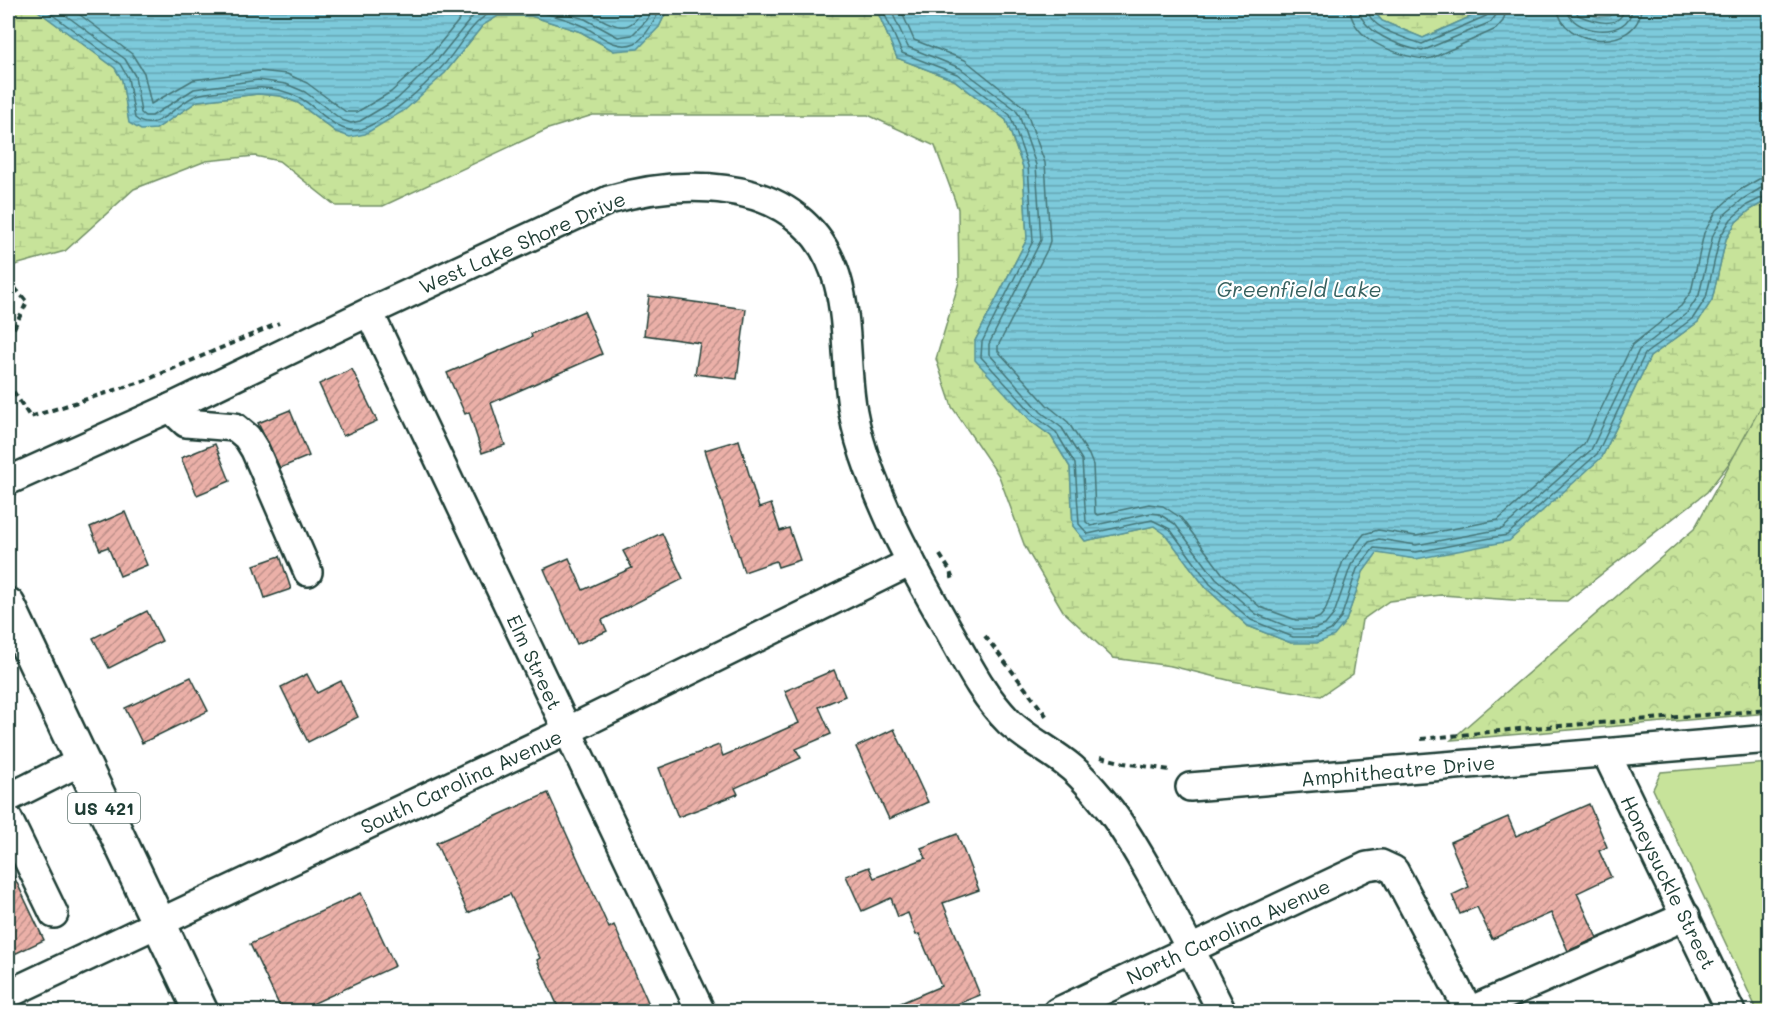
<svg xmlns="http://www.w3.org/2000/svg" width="1777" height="1019" font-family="Mali,sans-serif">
<defs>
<pattern id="wetland-marsh" width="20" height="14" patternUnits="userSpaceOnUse" patternTransform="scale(1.5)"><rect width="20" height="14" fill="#c7e39a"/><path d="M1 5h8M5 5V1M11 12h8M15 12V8" fill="none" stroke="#aac485"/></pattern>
<pattern id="park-crowns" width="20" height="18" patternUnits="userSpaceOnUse" patternTransform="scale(1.5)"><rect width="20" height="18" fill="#c7e39a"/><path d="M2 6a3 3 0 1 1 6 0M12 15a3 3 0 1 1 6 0" fill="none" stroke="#aac485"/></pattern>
<pattern id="water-rules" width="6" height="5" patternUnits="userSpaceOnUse" patternTransform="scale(1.5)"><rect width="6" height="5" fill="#7dcadb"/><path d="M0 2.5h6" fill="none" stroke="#66a5b2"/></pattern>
<pattern id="building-hatch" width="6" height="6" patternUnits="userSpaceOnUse" patternTransform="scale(1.5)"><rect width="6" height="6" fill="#ebb0a8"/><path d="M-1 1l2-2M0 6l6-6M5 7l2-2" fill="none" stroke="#be908a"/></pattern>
</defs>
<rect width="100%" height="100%" fill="#fff"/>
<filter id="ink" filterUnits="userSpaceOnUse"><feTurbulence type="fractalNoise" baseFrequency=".0167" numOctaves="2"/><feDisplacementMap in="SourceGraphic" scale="12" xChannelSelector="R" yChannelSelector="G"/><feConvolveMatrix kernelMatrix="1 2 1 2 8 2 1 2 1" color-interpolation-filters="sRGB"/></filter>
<g filter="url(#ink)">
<!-- green -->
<path fill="#c7e39a" stroke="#739067" stroke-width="1.5" d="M1769,763L1770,1011L1758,1012L1653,789L1661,772Z"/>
<!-- wetland -->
<g fill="url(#wetland-marsh)" stroke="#739067" stroke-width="1.5">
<path d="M8,8H34L115,68L122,80L129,122L156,129L198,101L258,94L281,96L298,103L336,132L445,73L483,25L498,16H531L581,32L614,51L659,27L668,8H876L897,58L954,80L1006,120L1023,167L1027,239L975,341L1032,422L1051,436L1070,467L1073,526L1085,541L1154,526L1165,533L1206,588L1248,626L1291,643L1346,621L1363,572L1377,552L1416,559L1602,457L1650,357L1698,322L1712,300L1726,239L1736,222L1750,210L1769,199V411L1707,492L1567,601L1513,600L1441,595L1389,601L1362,620L1353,674L1321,696L1232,681L1171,666L1113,658L1063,611L1025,547L999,476L952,407L936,359L959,282L958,209L935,146L868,115H593L548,129L383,206H336L279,161L255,156L206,161L134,189L65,251L15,265H8Z"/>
<path d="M1371,8H1490L1423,38L1382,21Z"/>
</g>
<!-- park -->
<path fill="url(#park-crowns)" stroke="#739067" stroke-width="1.5" d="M1769,392V713L1451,740L1694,529Z"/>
<!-- water -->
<g fill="url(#water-rules)" stroke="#579298" stroke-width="1.5">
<path d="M34,8H668L659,27L638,49L614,51L581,32L531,16H498L483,25L445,73L405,110L365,134L350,137L336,132L298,103L281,96L258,94L198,101L156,129L141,130L129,123L122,80L115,68Z"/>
<path d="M876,8H1371L1382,21L1423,38L1490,8H1574L1598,17L1610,16L1621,8H1750L1762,12L1769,11V199L1750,210L1736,222L1726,239L1712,300L1698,322L1650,357L1602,457L1509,541L1416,559L1377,553L1363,572L1346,621L1334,636L1317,643H1291L1248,626L1206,588L1165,534L1154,526L1085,541L1073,526L1070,467L1051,436L1032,422L975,360V341L1027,239L1023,167L1006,120L954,80L897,58Z"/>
</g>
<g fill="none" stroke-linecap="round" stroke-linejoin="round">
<!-- shore -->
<g stroke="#457577" stroke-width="1.5">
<path d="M43,8L120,64L128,78L135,118C156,136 177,102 197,95C211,91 241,89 256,88C271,87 286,91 300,98C319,108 338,137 362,129C387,120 423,88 441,68C456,53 475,15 497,10C519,4 564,17 585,27C600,35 616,51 635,43C646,38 656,18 661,8"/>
<path d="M56,8L125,59L135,76L141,113L145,116H152L194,89L258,80L286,84L305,92L342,120L351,123L360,121L397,99L435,63L473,16L486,8"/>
<path d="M71,8L132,54L144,73L151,104L193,80L259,71L287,74L307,83L346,112H357L391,92L428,58L469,8"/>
<path d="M549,8L585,19L618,37L632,35L647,20L653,8"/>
<path d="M578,8C604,16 626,45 643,8"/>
<path d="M882,8L902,53L957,74L1010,115L1028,166L1033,241L982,342L981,357L1036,417L1056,432L1075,464L1079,524L1088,534L1152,520L1170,529L1210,584L1251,620L1293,637H1316L1331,630L1341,618L1357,569L1374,548L1416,552L1507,535L1597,454L1645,354L1693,318L1706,298L1720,237L1731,219L1747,205L1770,194"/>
<path d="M890,8L908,47L960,68L1015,109L1019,115L1036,165L1041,240L989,344V354L1041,412L1062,428L1082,460L1086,522L1091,526L1151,513L1159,514L1175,524L1216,579L1256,614L1294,629H1314L1325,625L1334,614L1351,565L1369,542L1379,539L1416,545L1502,529L1591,450L1639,350L1687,313L1699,295L1713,235L1724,215L1743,199L1761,188L1770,187"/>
<path d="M900,8L914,40L965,60L1025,108L1045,163L1050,241L1047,250L998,346V351L1047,405L1068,422L1089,455L1093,465L1095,513L1098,515L1149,504L1163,506L1181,518L1222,573L1260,607L1296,620H1313L1320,617L1325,611L1343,561L1364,534L1378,530L1416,536L1498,520L1584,444L1632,345L1681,306L1691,292L1704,233L1717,210L1738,191L1759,179L1770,178"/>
<path d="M1350,8C1350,20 1359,32 1369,39C1381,48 1417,62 1432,58L1496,29L1503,21L1507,8"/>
<path d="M1359,8C1360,32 1402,47 1422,51L1491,22L1496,15L1498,8"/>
<path d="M1367,8C1369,29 1405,38 1422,44L1486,16L1489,12L1490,8"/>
<path d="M1558,8C1560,47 1639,53 1641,8"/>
<path d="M1567,8C1569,34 1630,41 1632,8"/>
<path d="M1575,8L1578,15C1592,21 1621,31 1624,8"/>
</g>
</g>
<!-- building -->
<g fill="url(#building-hatch)" stroke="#1f3d34" stroke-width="1.5">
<path d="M649,296L746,309L737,379L695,374L700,343L644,335Z"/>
<path d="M584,311L602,354L491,403L505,445L482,453L469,412L465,414L447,373L532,337L531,334Z"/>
<path d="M352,369L377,421L343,436L319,384Z"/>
<path d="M290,410L309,456L280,468L258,423Z"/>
<path d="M739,440L759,508L771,504L780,531L789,528L800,560L778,567L776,561L744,572L705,450Z"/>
<path d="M215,444L230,481L197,495L181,458Z"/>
<path d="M125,512L147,565L120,576L108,547L100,550L90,527Z"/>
<path d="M662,533L683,579L602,620L607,631L577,644L544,569L569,558L583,590L632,568L623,551Z"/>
<path d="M280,556L291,589L265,598L254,565Z"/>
<path d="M147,611L162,641L109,668L93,638Z"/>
<path d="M834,670L845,696L819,707L831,734L796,749L801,758L735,788L738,794L678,817L659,768L719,745L723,756L799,723L785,691Z"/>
<path d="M307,674L317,693L341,681L358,717L308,742L281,687Z"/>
<path d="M191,677L208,711L142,743L125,708Z"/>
<path d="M894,729L928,802L889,819L856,747Z"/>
<path d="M548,793L609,928L614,925L652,1011H560L537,960L540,958L510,894L468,913L436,843Z"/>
<path d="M1589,804L1607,847L1599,851L1611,877L1577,893L1597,938L1568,951L1551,913L1492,939L1477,907L1460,914L1452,895L1469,887L1450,842L1508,817L1516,836Z"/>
<path d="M957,834L979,890L943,903L980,995L940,1011H882L941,986L919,934L916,935L908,913L898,917L891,898L862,911L846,876L869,867L874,878L926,858L921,848Z"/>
<path d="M8,864L44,940L8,957Z"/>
<path d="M361,893L395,966L297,1011H282L250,944Z"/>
</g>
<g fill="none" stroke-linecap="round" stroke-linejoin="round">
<!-- minor casing -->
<g stroke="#1f3d34" stroke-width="32">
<g id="minor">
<path d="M369,312L701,1012"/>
<path d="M170,408L186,423L235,427L247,437L255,450L308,572"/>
<path d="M8,481L170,408L369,312L609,200C668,182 753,178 802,222C857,271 841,348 853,412C860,451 876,488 892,524C910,563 932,600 953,638C969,667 985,698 1009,722C1028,740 1052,751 1072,768C1086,780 1099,796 1110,810C1126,831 1139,854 1152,877C1177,921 1199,966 1222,1012"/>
<path d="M1606,753L1731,1012"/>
<path d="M1190,787L1770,739"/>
<path d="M8,798L82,761"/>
<path d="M8,819L54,914"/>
<path d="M8,994L567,731L911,562"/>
<path d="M1057,1012L1367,866L1381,864L1394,870L1469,1011L1686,916"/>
</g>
</g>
<!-- highway casing -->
<g stroke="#1f3d34" stroke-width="38">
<path id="highway" d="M8,605L201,1012"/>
</g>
<!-- path -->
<g stroke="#1f3d34" stroke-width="4" stroke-dasharray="6 4.5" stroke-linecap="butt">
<path d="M8,280L27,302L8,340"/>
<path d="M8,383L30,417L144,381L279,323"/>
<path d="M940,555L949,569L953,580"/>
<path d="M985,636L1048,718"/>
<path d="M1421,739L1519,729L1770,710"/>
<path d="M1101,757L1124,763L1170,770"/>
</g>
<!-- minor -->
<use href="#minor" stroke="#fff" stroke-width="27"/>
<!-- highway -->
<use href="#highway" stroke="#fff" stroke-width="33"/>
</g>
</g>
<g text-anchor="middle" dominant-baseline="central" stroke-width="4.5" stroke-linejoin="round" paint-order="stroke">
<!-- shield labels -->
<rect fill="#fff" stroke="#627771" stroke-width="1.5" x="68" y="793" width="72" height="30" rx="4.5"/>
<g font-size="18" font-weight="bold" fill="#1f3d34">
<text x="104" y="808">US 421</text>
</g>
<!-- street labels -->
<g font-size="20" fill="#1f3d34" stroke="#fff">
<text transform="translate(522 242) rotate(-24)">West Lake Shore Drive</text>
<text transform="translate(535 662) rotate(65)">Elm Street</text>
<text transform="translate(1398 770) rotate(-5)">Amphitheatre Drive</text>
<text transform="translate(461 781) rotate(-25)">South Carolina Avenue</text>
<text transform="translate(1669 882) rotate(64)">Honeysuckle Street</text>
<text transform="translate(1228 931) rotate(-25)">North Carolina Avenue</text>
</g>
<!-- water labels -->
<g font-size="21" font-style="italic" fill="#36605e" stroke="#fff">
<text x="1299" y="288">Greenfield Lake</text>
</g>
</g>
<!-- margin -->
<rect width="1777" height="1019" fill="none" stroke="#fff" stroke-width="30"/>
<rect x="15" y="15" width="1747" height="989" fill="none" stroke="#1f3d34" stroke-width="2" filter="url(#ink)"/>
</svg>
